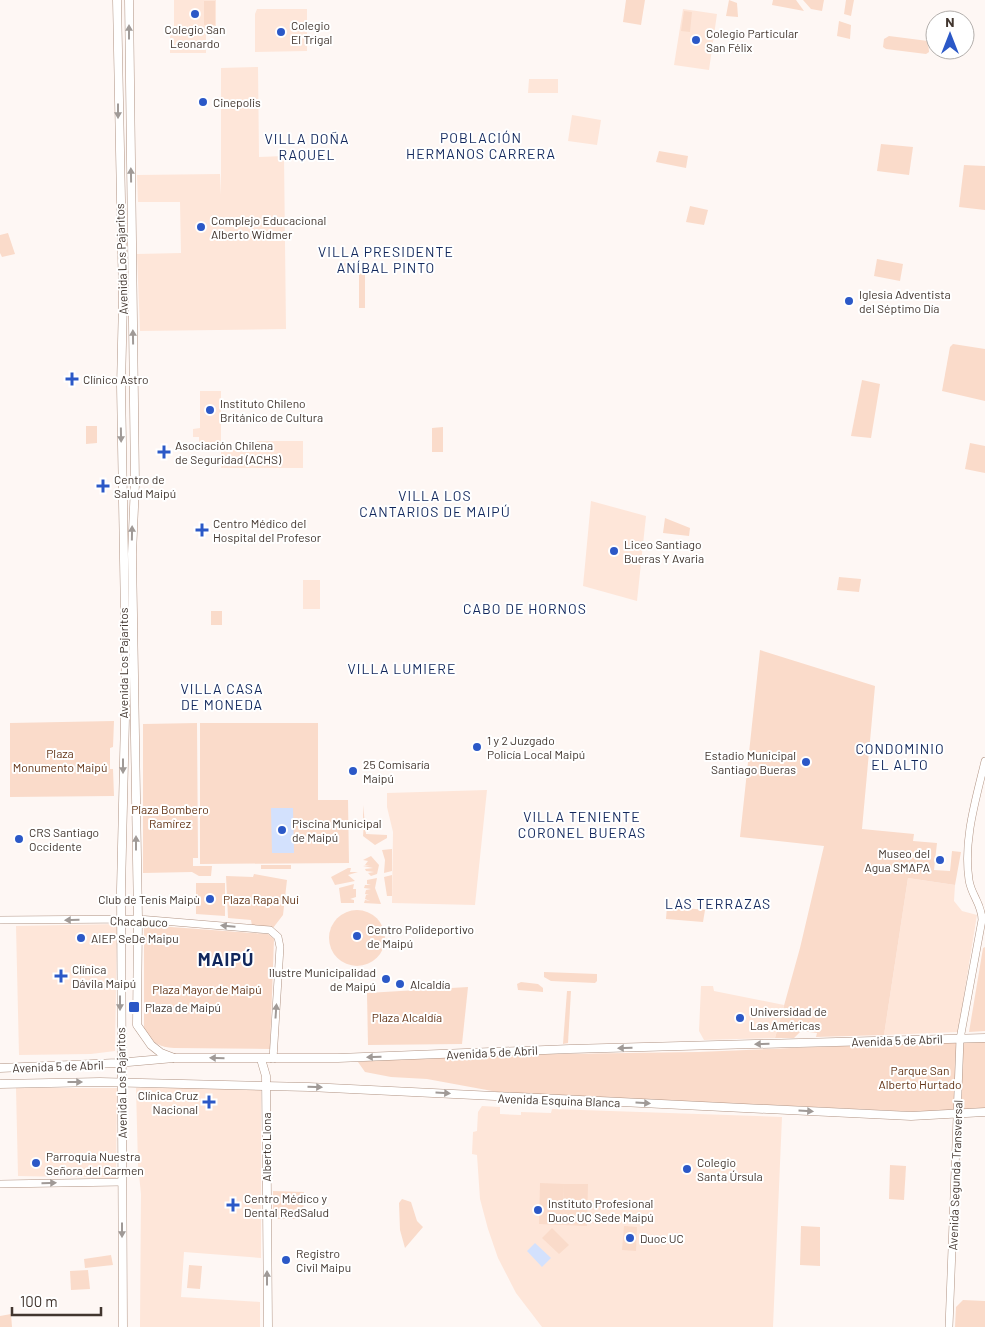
<svg xmlns="http://www.w3.org/2000/svg" width="985" height="1327" font-family="Barlow,sans-serif">
<rect width="100%" height="100%" fill="#fef7f4"/>
<!-- built -->
<g fill="#fee6d9">
<path d="M174,0H216V27L206,28V53H170V28L174,27Z"/>
<path d="M257,9H307V51L255,52V14Z"/>
<path d="M683,9L717,14L709,70L674,65Z"/>
<path d="M258,67L259,157L284,156L286,329L140,331L137,254L181,253L180,202H138L137,175L220,174L221,195V68Z"/>
<path d="M529,79H558V93H528Z"/>
<path d="M572,115L601,120L597,145L568,141Z"/>
<path d="M200,391H221V442H199V437H193V429L200,428Z"/>
<path d="M257,441H303V468H221V450H257Z"/>
<path d="M591,501L646,516L637,601L583,586Z"/>
<rect x="303" y="580" width="17" height="29"/>
<path d="M487,790L475,905L392,903L393,832L387,807V793Z"/>
<path d="M908,878L955,885L954,901L962,911L977,915L958,1032L884,1035Z"/>
<path d="M117,924L115,1051L91,1054L19,1055L16,926Z"/>
<path d="M701,986H713L714,991L784,1005L775,1038L704,1040L699,1031Z"/>
<path d="M16,1088H117L116,1178L18,1176Z"/>
<path d="M136,1088H261V1258L184,1252L181,1297L260,1302V1327H140L141,1194L138,1165Z"/>
<path d="M482,1106L500,1107V1114L521,1115V1112L551,1113L552,1109L782,1117L773,1327H542L516,1293L498,1258L488,1229L480,1199L477,1155L472,1154L473,1132L477,1131L478,1112Z"/>
</g>
<!-- green -->
<g fill="#fadbca">
<path d="M626,0H645L641,25L623,22Z"/>
<path d="M729,0L737,3L738,17L726,16Z"/>
<path d="M773,0H796L804,11L772,5Z"/>
<path d="M803,0H824L822,11L811,9Z"/>
<path d="M846,0H854L851,16L844,14Z"/>
<rect x="204" y="1" width="11" height="24"/>
<path d="M684,11L692,12L690,32L681,31Z"/>
<path d="M839,21L851,25L850,39L837,36Z"/>
<path d="M889,36L928,41L929,52L926,54L886,49L883,47L884,39Z"/>
<path d="M881,144L913,147L909,175L877,171Z"/>
<path d="M659,151L688,156L686,168L656,162Z"/>
<path d="M964,165L985,166V210L959,207Z"/>
<path d="M690,206L708,210L704,225L686,222Z"/>
<path d="M8,233L15,254L2,257L0,253V235Z"/>
<path d="M877,259L903,264L900,281L874,276Z"/>
<circle cx="346" cy="269" r="6"/>
<rect x="359" y="272" width="6" height="36"/>
<path d="M953,344L985,349V401L942,391L950,347Z"/>
<path d="M862,380L880,384L871,438L851,436Z"/>
<path d="M86,426H97V443L86,444Z"/>
<path d="M443,427V452H432V428Z"/>
<path d="M970,443L985,446V473L965,469Z"/>
<path d="M665,518L690,528L689,536L663,533Z"/>
<path d="M839,577L861,579L859,592L837,590Z"/>
<rect x="211" y="611" width="11" height="14"/>
<path d="M760,650L875,686L862,829L914,834L913,841L937,843L934,870L950,871L952,851L961,852L955,885L908,878L884,1035L816,1037L817,1033L801,1031L794,1038H775L800,948L824,846L740,837Z"/>
<path d="M114,721L113,747L110,748V769H113L114,796L10,797V723Z"/>
<path d="M197,723L198,858H193V866H212L211,876H199L192,872L143,873V724Z"/>
<path d="M200,723H318V800H348L349,863L200,864Z"/>
<path d="M363,805L366,834L387,835V838L375,845L363,836L364,823H360V821L363,820Z"/>
<path d="M392,849V871L384,873L385,860L382,850Z"/>
<path d="M371,856L379,865L377,874L371,876L368,873L374,872L366,871L365,869L373,868L363,866L370,865H365L368,861L363,860Z"/>
<rect x="261" y="865" width="30" height="4"/>
<path d="M348,868H351L350,872H358L348,875L355,881L335,885L331,877Z"/>
<path d="M254,874L287,880L283,915L273,928L252,926L251,920L228,918L226,876L253,877Z"/>
<path d="M392,875V896H387L384,877Z"/>
<path d="M377,878L375,888L381,904L364,903L365,900L370,901L365,899L366,895H369L365,894L366,890L371,889L364,888L365,885H371L367,884V880Z"/>
<path d="M196,883H225V916L196,914Z"/>
<path d="M354,884L353,889H356V897L350,899L354,900V903H341L339,888Z"/>
<path d="M667,906L705,910L703,922L666,919Z"/>
<circle cx="357" cy="938" r="28"/>
<path d="M144,925L268,934L274,939L270,1049L174,1048C159,1047 154,1043 144,1033Z"/>
<path d="M985,947V1031L969,1032L983,948Z"/>
<path d="M544,972L597,974V981L595,983L551,981L544,977Z"/>
<path d="M521,982L538,984L543,988V992L518,990L517,984Z"/>
<path d="M468,987L462,1044L368,1045L367,993Z"/>
<path d="M567,991H571L568,1043L563,1044Z"/>
<path d="M985,1040V1108L920,1112L503,1093L427,1079L391,1077L365,1072L358,1062L434,1053L487,1055L698,1052Z"/>
<path d="M890,1165L906,1166L904,1200L889,1199Z"/>
<path d="M540,1183L564,1184L563,1225L539,1224Z"/>
<path d="M564,1184H588L587,1226L563,1225Z"/>
<path d="M273,1191L304,1192L303,1219H273Z"/>
<path d="M402,1199L411,1202L417,1221L423,1227L405,1248L400,1230L399,1203Z"/>
<path d="M624,1226L637,1227L636,1251L622,1250Z"/>
<path d="M801,1226L820,1227V1266L800,1265Z"/>
<path d="M552,1228L569,1245L559,1254L542,1238Z"/>
<path d="M111,1255L113,1265L85,1268L84,1259Z"/>
<path d="M189,1265L202,1266L200,1289L187,1288Z"/>
<path d="M88,1270L90,1289L71,1290L70,1271Z"/>
<path d="M963,1300L985,1301V1327H955L956,1307Z"/>
<path d="M11,1314L12,1327H0V1316Z"/>
</g>
<!-- water -->
<g fill="#d3e1fd">
<path d="M271,808H293L294,853H272Z"/>
<path d="M535,1243L551,1258L542,1267L527,1251Z"/>
</g>
<g fill="none" stroke-linecap="round" stroke-linejoin="round">
<!-- secondary casing -->
<g stroke="#b19484" stroke-width="8">
<g id="secondary">
<path d="M0,920L138,919L270,930L278,937L280,947L273,1059"/>
<path d="M0,1184L122,1182"/>
<path d="M949,1327L960,1039L982,920C982,904 971,895 969,880C963,840 976,799 985,761"/>
</g>
</g>
<!-- primary casing -->
<g stroke="#b19484" stroke-width="9">
<g id="primary">
<path d="M117,0L123,300L121,386L126,675L121,890L123,1327"/>
<path d="M129,0L135,484L132,554L138,919L137,1025L151,1045L161,1053L174,1058"/>
<path d="M261,1059L266,1076L268,1327"/>
<path d="M0,1068L117,1063L174,1058H338L570,1049L985,1038"/>
<path d="M0,1084L100,1082L309,1087L911,1116L985,1112"/>
</g>
</g>
<!-- secondary -->
<use href="#secondary" stroke="#fff" stroke-width="7"/>
<!-- primary -->
<use href="#primary" stroke="#fff" stroke-width="8"/>
</g>
<!-- one-way arrows -->
<defs><path id="oneway-solid" d="M-6-.8H1V-3.2L6.5 0L1 3.2V.8H-6Z" transform="scale(1.25)"/></defs>
<g fill="#a09a97">
<use href="#oneway-solid" transform="translate(129 32) rotate(-90)"/>
<use href="#oneway-solid" transform="translate(118 111) rotate(90)"/>
<use href="#oneway-solid" transform="translate(131 175) rotate(-91)"/>
<use href="#oneway-solid" transform="translate(133 337) rotate(-91)"/>
<use href="#oneway-solid" transform="translate(121 435) rotate(89)"/>
<use href="#oneway-solid" transform="translate(132 533) rotate(-89)"/>
<use href="#oneway-solid" transform="translate(123 766) rotate(90)"/>
<use href="#oneway-solid" transform="translate(136 843) rotate(-90)"/>
<use href="#oneway-solid" transform="translate(72 920) rotate(179)"/>
<use href="#oneway-solid" transform="translate(228 926) rotate(-175)"/>
<use href="#oneway-solid" transform="translate(120 1003) rotate(90)"/>
<use href="#oneway-solid" transform="translate(276 1011) rotate(-86)"/>
<use href="#oneway-solid" transform="translate(762 1044) rotate(178)"/>
<use href="#oneway-solid" transform="translate(625 1048) rotate(179)"/>
<use href="#oneway-solid" transform="translate(374 1057) rotate(178)"/>
<use href="#oneway-solid" transform="translate(217 1058) rotate(-179)"/>
<use href="#oneway-solid" transform="translate(75 1082)"/>
<use href="#oneway-solid" transform="translate(315 1087) rotate(2)"/>
<use href="#oneway-solid" transform="translate(443 1093) rotate(3)"/>
<use href="#oneway-solid" transform="translate(643 1103) rotate(3)"/>
<use href="#oneway-solid" transform="translate(806 1111) rotate(3)"/>
<use href="#oneway-solid" transform="translate(49 1183) rotate(-1)"/>
<use href="#oneway-solid" transform="translate(122 1230) rotate(90)"/>
<use href="#oneway-solid" transform="translate(267 1278) rotate(-90)"/>
</g>
<!-- markers -->
<g fill="#2b58c7" stroke="#fff" stroke-width="2">
<circle cx="195" cy="14" r="5"/>
<circle cx="281" cy="32" r="5"/>
<circle cx="696" cy="40" r="5"/>
<circle cx="203" cy="102" r="5"/>
<circle cx="201" cy="227" r="5"/>
<circle cx="849" cy="301" r="5"/>
<path d="M69.5 371.5h5v5h5v5h-5v5h-5v-5h-5v-5h5z"/>
<circle cx="210" cy="410" r="5"/>
<path d="M161.5 444.5h5v5h5v5h-5v5h-5v-5h-5v-5h5z"/>
<path d="M100.5 478.5h5v5h5v5h-5v5h-5v-5h-5v-5h5z"/>
<path d="M199.5 522.5h5v5h5v5h-5v5h-5v-5h-5v-5h5z"/>
<circle cx="614" cy="551" r="5"/>
<circle cx="477" cy="747" r="5"/>
<circle cx="806" cy="762" r="5"/>
<circle cx="353" cy="771" r="5"/>
<circle cx="282" cy="830" r="5"/>
<circle cx="19" cy="839" r="5"/>
<circle cx="940" cy="860" r="5"/>
<circle cx="210" cy="899" r="5"/>
<circle cx="357" cy="936" r="5"/>
<circle cx="81" cy="938" r="5"/>
<path d="M58.5 968.5h5v5h5v5h-5v5h-5v-5h-5v-5h5z"/>
<circle cx="386" cy="979" r="5"/>
<circle cx="400" cy="984" r="5"/>
<rect x="128" y="1001" width="12" height="12" rx="2.5"/>
<circle cx="740" cy="1018" r="5"/>
<path d="M206.5 1094.5h5v5h5v5h-5v5h-5v-5h-5v-5h5z"/>
<circle cx="36" cy="1163" r="5"/>
<circle cx="687" cy="1169" r="5"/>
<path d="M230.5 1197.5h5v5h5v5h-5v5h-5v-5h-5v-5h5z"/>
<circle cx="538" cy="1210" r="5"/>
<circle cx="630" cy="1238" r="5"/>
<circle cx="286" cy="1260" r="5"/>
</g>
<g text-anchor="middle" dominant-baseline="central" stroke-width="4" stroke-linejoin="round" paint-order="stroke">
<!-- poi labels -->
<g font-size="12" fill="#42362f" stroke="#fff" text-anchor="start">
<text x="291" y="25">Colegio<tspan x="291" dy="14">El Trigal</tspan></text>
<text x="195" y="29" text-anchor="middle">Colegio San<tspan x="195" dy="14">Leonardo</tspan></text>
<text x="706" y="33">Colegio Particular<tspan x="706" dy="14">San Félix</tspan></text>
<text x="213" y="102">Cinepolis</text>
<text x="211" y="220">Complejo Educacional<tspan x="211" dy="14">Alberto Widmer</tspan></text>
<text x="859" y="294">Iglesia Adventista<tspan x="859" dy="14">del Séptimo Día</tspan></text>
<text x="83" y="379">Clínico Astro</text>
<text x="220" y="403">Instituto Chileno<tspan x="220" dy="14">Británico de Cultura</tspan></text>
<text x="175" y="445">Asociación Chilena<tspan x="175" dy="14">de Seguridad (ACHS)</tspan></text>
<text x="114" y="479">Centro de<tspan x="114" dy="14">Salud Maipú</tspan></text>
<text x="213" y="523">Centro Médico del<tspan x="213" dy="14">Hospital del Profesor</tspan></text>
<text x="624" y="544">Liceo Santiago<tspan x="624" dy="14">Bueras Y Avaria</tspan></text>
<text x="487" y="740">1 y 2 Juzgado<tspan x="487" dy="14">Policía Local Maipú</tspan></text>
<text x="796" y="755" text-anchor="end">Estadio Municipal<tspan x="796" dy="14">Santiago Bueras</tspan></text>
<text x="363" y="764">25 Comisaría<tspan x="363" dy="14">Maipú</tspan></text>
<text x="292" y="823">Piscina Municipal<tspan x="292" dy="14">de Maipú</tspan></text>
<text x="29" y="832">CRS Santiago<tspan x="29" dy="14">Occidente</tspan></text>
<text x="930" y="853" text-anchor="end">Museo del<tspan x="930" dy="14">Agua SMAPA</tspan></text>
<text x="200" y="899" text-anchor="end">Club de Tenis Maipù</text>
<text x="367" y="929">Centro Polideportivo<tspan x="367" dy="14">de Maipú</tspan></text>
<text x="91" y="938">AIEP SeDe Maipu</text>
<text x="72" y="969">Clínica<tspan x="72" dy="14">Dávila Maipú</tspan></text>
<text x="376" y="972" text-anchor="end">Ilustre Municipalidad<tspan x="376" dy="14">de Maipú</tspan></text>
<text x="410" y="984">Alcaldía</text>
<text x="145" y="1007">Plaza de Maipú</text>
<text x="750" y="1011">Universidad de<tspan x="750" dy="14">Las Américas</tspan></text>
<text x="198" y="1095" text-anchor="end">Clínica Cruz<tspan x="198" dy="14">Nacional</tspan></text>
<text x="46" y="1156">Parroquia Nuestra<tspan x="46" dy="14">Señora del Carmen</tspan></text>
<text x="697" y="1162">Colegio<tspan x="697" dy="14">Santa Úrsula</tspan></text>
<text x="244" y="1198">Centro Médico y<tspan x="244" dy="14">Dental RedSalud</tspan></text>
<text x="548" y="1203">Instituto Profesional<tspan x="548" dy="14">Duoc UC Sede Maipú</tspan></text>
<text x="640" y="1238">Duoc UC</text>
<text x="296" y="1253">Registro<tspan x="296" dy="14">Civil Maipu</tspan></text>
</g>
<!-- street labels -->
<g font-size="12" fill="#42362f" stroke="#fff">
<text transform="translate(121 259) rotate(-92)">Avenida Los Pajaritos</text>
<text transform="translate(123 663) rotate(-90)">Avenida Los Pajaritos</text>
<text transform="translate(139 921) rotate(2)">Chacabuco</text>
<text transform="translate(897 1040) rotate(-2)">Avenida 5 de Abril</text>
<text transform="translate(492 1052) rotate(-3)">Avenida 5 de Abril</text>
<text transform="translate(58 1066) rotate(-2)">Avenida 5 de Abril</text>
<text transform="translate(121 1083) rotate(-91)">Avenida Los Pajaritos</text>
<text transform="translate(559 1100) rotate(2)">Avenida Esquina Blanca</text>
<text transform="translate(266 1147) rotate(-90)">Alberto Llona</text>
<text transform="translate(955 1175) rotate(-88)">Avenida Segunda Transversal</text>
</g>
<!-- park labels -->
<g font-size="12" fill="#633416" stroke="#fff">
<text x="60" y="753">Plaza<tspan x="60" dy="14">Monumento Maipú</tspan></text>
<text x="170" y="809">Plaza Bombero<tspan x="170" dy="14">Ramírez</tspan></text>
<text x="261" y="899">Plaza Rapa Nui</text>
<text x="207" y="989">Plaza Mayor de Maipú</text>
<text x="407" y="1017">Plaza Alcaldía</text>
<text x="920" y="1070">Parque San<tspan x="920" dy="14">Alberto Hurtado</tspan></text>
</g>
<!-- neighbourhood labels -->
<g font-size="14" letter-spacing="1" fill="#11275c" stroke="#fff">
<text x="481" y="137">POBLACIÓN<tspan x="481" dy="16">HERMANOS CARRERA</tspan></text>
<text x="307" y="138">VILLA DOÑA<tspan x="307" dy="16">RAQUEL</tspan></text>
<text x="386" y="251">VILLA PRESIDENTE<tspan x="386" dy="16">ANÍBAL PINTO</tspan></text>
<text x="435" y="495">VILLA LOS<tspan x="435" dy="16">CANTARIOS DE MAIPÚ</tspan></text>
<text x="525" y="608">CABO DE HORNOS</text>
<text x="402" y="668">VILLA LUMIERE</text>
<text x="222" y="688">VILLA CASA<tspan x="222" dy="16">DE MONEDA</tspan></text>
<text x="900" y="748">CONDOMINIO<tspan x="900" dy="16">EL ALTO</tspan></text>
<text x="582" y="816">VILLA TENIENTE<tspan x="582" dy="16">CORONEL BUERAS</tspan></text>
<text x="718" y="903">LAS TERRAZAS</text>
</g>
<!-- district labels -->
<g font-size="18" font-weight="bold" letter-spacing="1" fill="#11275c" stroke="#fff">
<text x="226" y="959">MAIPÚ</text>
</g>
</g>
<!-- north arrow -->
<g transform="translate(950 35)"><circle r="24" fill="#ffffff" stroke="#b3afac"/>
<path d="M0-4L9 19L0 12L-9 19Z" fill="#2b58c7"/>
<text y="-8" font-size="14" font-weight="bold" text-anchor="middle" fill="#42362f">N</text>
</g>
<!-- scale -->
<path d="M12 1307v8h89v-8" fill="none" stroke="#42362f" stroke-width="2.5"/>
<text x="20" y="1307" font-size="15" fill="#42362f" stroke="#ffffff" stroke-width="4" paint-order="stroke">100 m</text>
</svg>
